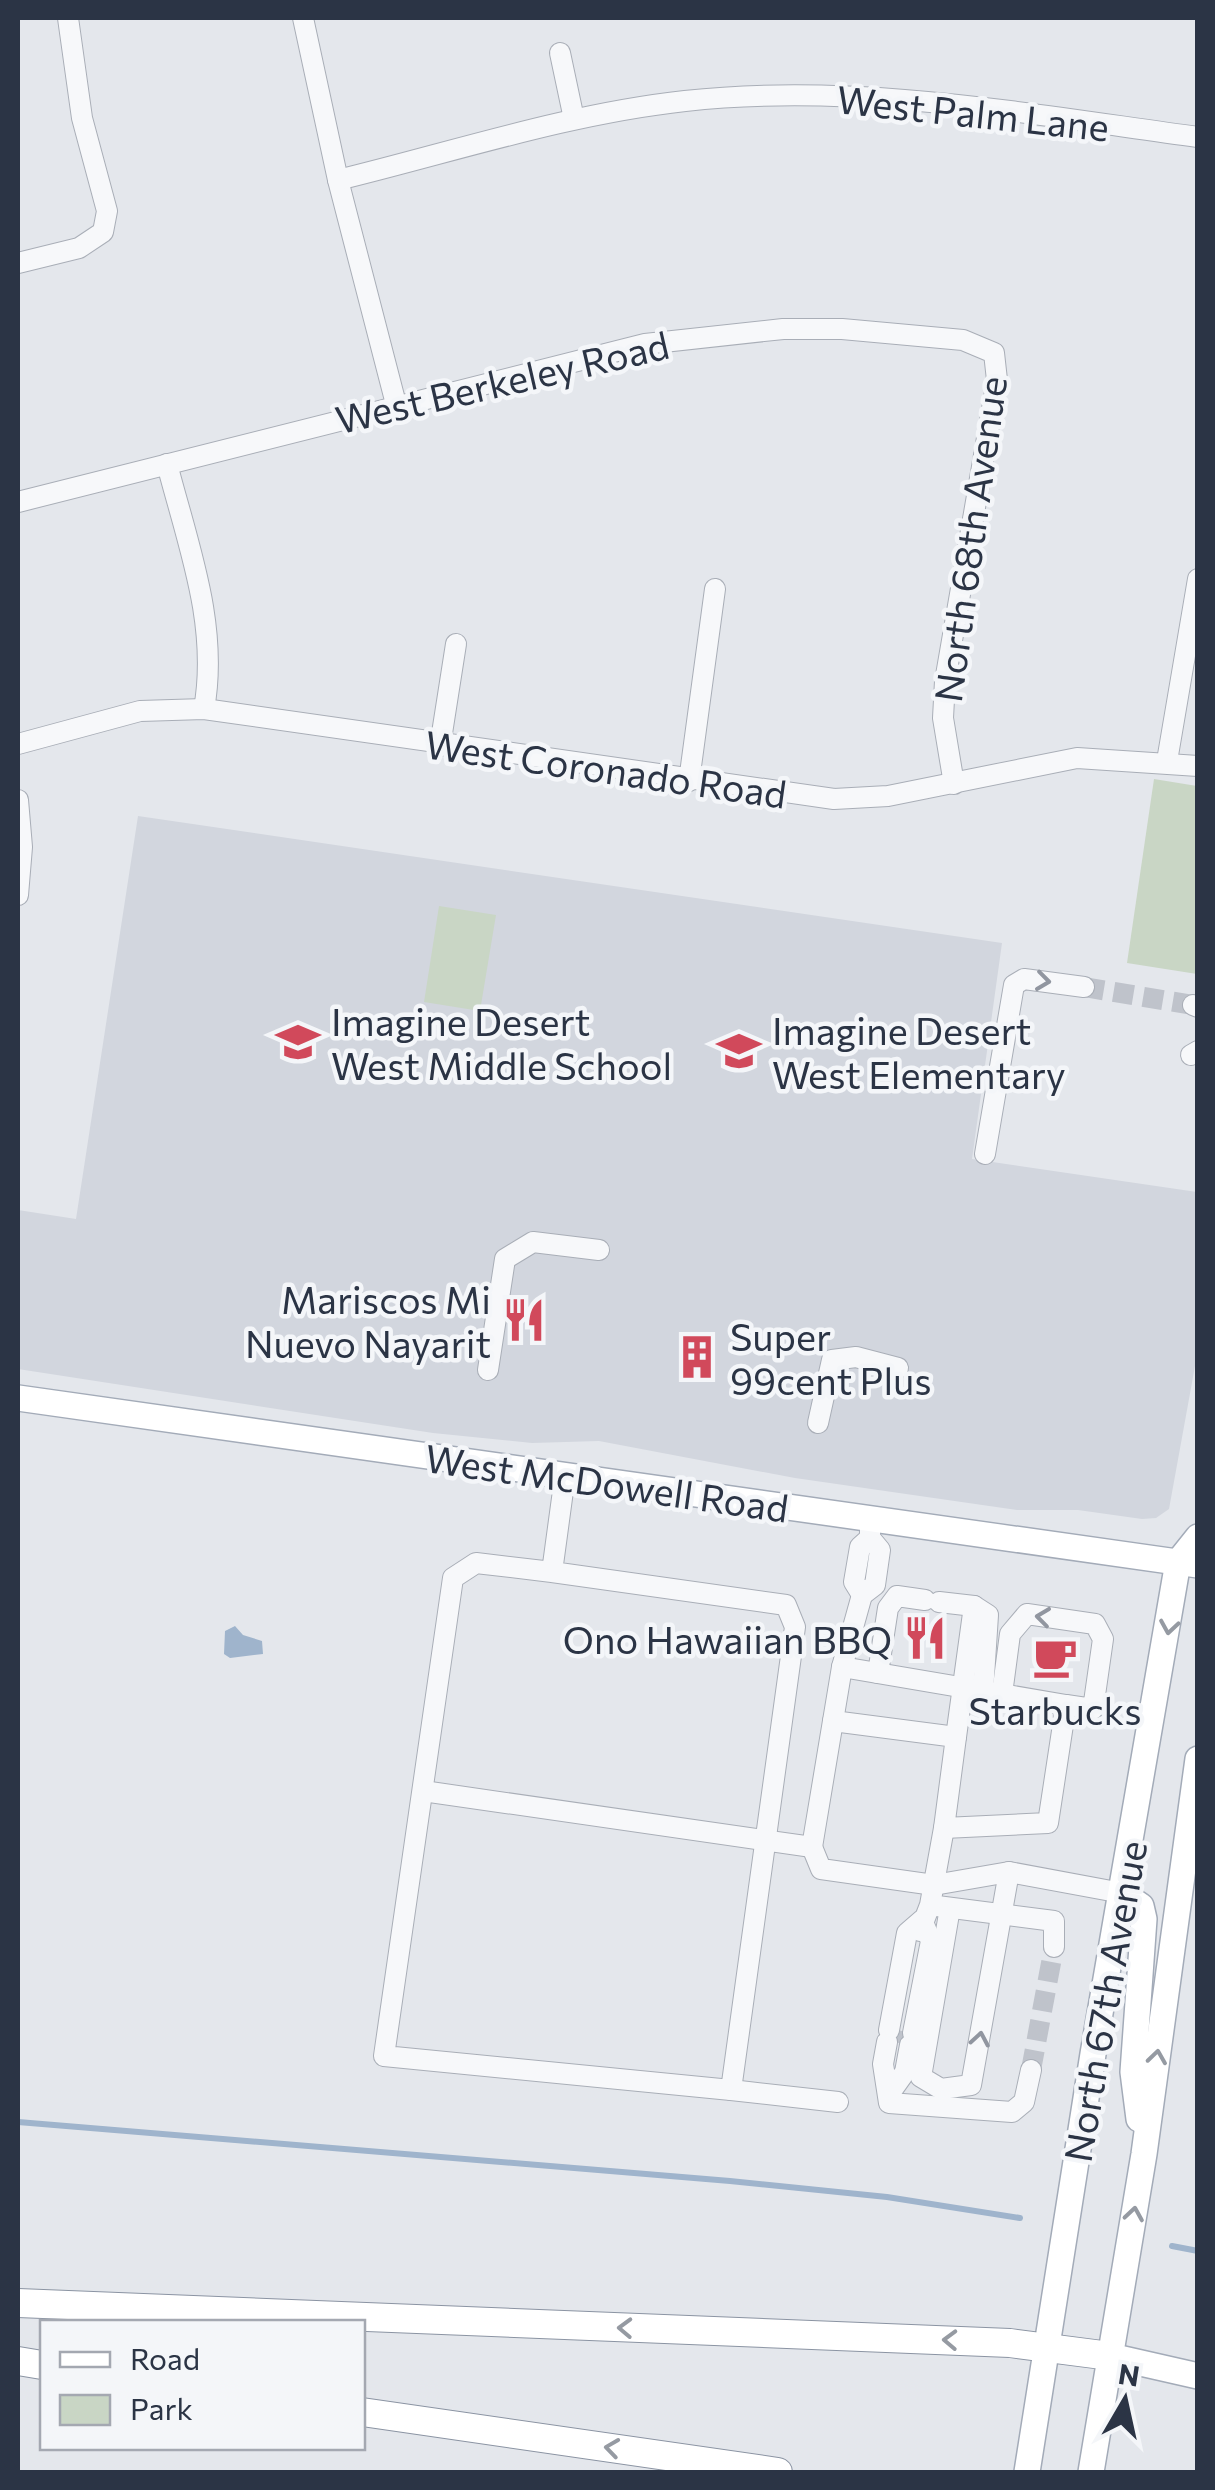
<svg xmlns="http://www.w3.org/2000/svg" width="1215" height="2490" font-family="Commissioner,sans-serif">
<rect width="100%" height="100%" fill="#e4e7ec"/>
<!-- built -->
<path fill="#d2d6de" d="M138,816L1002,943L972,1159L1197,1192V1355L1169,1509L1156,1518L1142,1519L1078,1510H1017L795,1478L599,1441L532,1443L433,1433L18,1369V1210L76,1219Z"/>
<!-- green -->
<g fill="#c9d6c5">
<path d="M1154,779L1197,786V974L1127,963Z"/>
<path d="M439,906L496,915L480,1011L424,1002Z"/>
</g>
<!-- water -->
<path fill="#9fb4cc" d="M235,1626L243,1635L262,1641L263,1654L230,1658L224,1654L225,1631Z"/>
<g fill="none" stroke-linecap="round" stroke-linejoin="round">
<!-- stream -->
<g stroke="#9fb4cc" stroke-width="6">
<path d="M18,2122L730,2181L887,2197L1020,2218"/>
<path d="M1172,2246L1198,2251"/>
</g>
<!-- minor-tunnel -->
<g stroke="#bfc3cb" stroke-width="20" stroke-dasharray="20 10" stroke-linecap="butt">
<path d="M1084,987L1193,1005"/>
<path d="M899,2043L902,2031"/>
<path d="M1031,2070L1054,1947"/>
</g>
<!-- minor casing -->
<g stroke="#a9aeb7" stroke-width="22">
<g id="minor">
<path d="M303,18L338,180L396,404"/>
<path d="M560,53L574,119"/>
<path d="M338,180C453,152 567,114 685,101C856,82 1028,114 1198,137"/>
<path d="M18,263L79,248L103,232L107,211L82,118L68,18"/>
<path d="M167,464C188,545 219,625 204,709"/>
<path d="M18,502L645,344L783,329H842L963,340L994,353L997,380L945,681L943,718L954,784"/>
<path d="M18,744L140,711L204,709L834,799L888,796L1077,758L1198,766"/>
<path d="M440,746L456,644"/>
<path d="M1167,761L1198,579"/>
<path d="M689,781L715,589"/>
<path d="M18,800L22,847L18,895"/>
<path d="M1193,1005L1198,1007"/>
<path d="M1191,1055L1198,1051"/>
<path d="M985,1154L1014,985L1024,979L1084,987"/>
<path d="M488,1370L505,1259L533,1242L599,1250"/>
<path d="M818,1423L832,1360L856,1357L898,1368"/>
<path d="M870,1538L860,1547L854,1582L862,1595L875,1585L880,1550L870,1538V1519"/>
<path d="M552,1572L476,1563L453,1578L384,2056L731,2090L795,1627L786,1605L552,1572L565,1476"/>
<path d="M939,1602L974,1606L988,1615L983,1692"/>
<path d="M878,1673L888,1608L897,1596L925,1600"/>
<path d="M1002,1694L1010,1634L1027,1614L1095,1624L1103,1639L1093,1709L1066,1705"/>
<path d="M833,1721L956,1737L944,1828L1048,1823L1066,1705L842,1667"/>
<path d="M956,1737L974,1606"/>
<path d="M423,1791L812,1847L842,1667L862,1595"/>
<path d="M812,1847L821,1869L934,1885L1009,1872L1122,1893"/>
<path d="M937,1906L1054,1921V1947"/>
<path d="M950,1908L921,2077L941,2089L971,2085L1009,1872"/>
<path d="M920,1931L930,1905L944,1828"/>
<path d="M889,2030L907,1933L922,1920L931,1941L913,2033"/>
<path d="M887,2042L883,2064L889,2103L1012,2112L1024,2102L1031,2070"/>
<path d="M731,2090L838,2102"/>
<path d="M890,2093L905,2072L910,2045"/>
</g>
</g>
<!-- major casing -->
<g stroke="#a3abb8" stroke-width="28">
<g id="major">
<path d="M18,1398L1198,1565"/>
<path d="M1122,1893L1141,1906L1144,1919L1133,2072L1139,2119"/>
<path d="M1110,2356L1198,2376"/>
<path d="M1027,2472L1093,2054L1178,1562L1198,1537"/>
<path d="M1091,2472L1144,2154L1198,1759"/>
</g>
</g>
<!-- highway casing -->
<g stroke="#8b94a3" stroke-width="30">
<g id="highway">
<path d="M18,2303L1010,2343L1110,2356"/>
<path d="M18,2361L42,2365"/>
<path d="M362,2412L778,2472"/>
</g>
</g>
<!-- minor -->
<use href="#minor" stroke="#f7f8fa" stroke-width="20"/>
<!-- major -->
<use href="#major" stroke="#fff" stroke-width="25"/>
<!-- highway -->
<use href="#highway" stroke="#fff" stroke-width="28"/>
</g>
<!-- one-way arrows -->
<defs><path id="oneway-chevron" d="M-2-3.5L2.5 0L-2 3.5" fill="none" stroke-width="1.6" stroke-linecap="round" stroke-linejoin="round" transform="scale(2.5)"/></defs>
<g stroke="#9196a0">
<use href="#oneway-chevron" transform="translate(1043 981) rotate(7)"/>
<use href="#oneway-chevron" transform="translate(1043 1617) rotate(-173)"/>
<use href="#oneway-chevron" transform="translate(980 2039) rotate(-80)"/>
</g>
<g stroke="#959aa2">
<use href="#oneway-chevron" transform="translate(1169 1627) rotate(99)"/>
<use href="#oneway-chevron" transform="translate(1157 2057) rotate(-82)"/>
<use href="#oneway-chevron" transform="translate(1134 2214) rotate(-81)"/>
<use href="#oneway-chevron" transform="translate(625 2328) rotate(-178)"/>
<use href="#oneway-chevron" transform="translate(950 2340) rotate(-178)"/>
<use href="#oneway-chevron" transform="translate(612 2448) rotate(-172)"/>
</g>
<!-- icons -->
<defs>
<g id="school-bare" transform="scale(3.45)"><path d="M0-5L7-2L0 1L-7-2ZM-4 1L0 2.5L4 1V4Q0 6-4 4Z" fill="#d1495b" stroke="#f4f6f9" stroke-width="2.5" paint-order="stroke"/></g>
<g id="restaurant-bare" transform="scale(3.45)"><path d="M-5-6h1v4h1v-4h1v4h1v-4h1v5L-1.5 .5V6h-2V.5L-5-1ZM5-6V6H3V1.5H1.5Q1.5-4 5-6Z" fill="#d1495b" stroke="#f4f6f9" stroke-width="2.5" paint-order="stroke"/></g>
<g id="building-bare" transform="scale(3.45)"><path d="M-4-6H4V6H1V3H-1V6H-4ZM-2.5-4.3h1.7v1.8h-1.7ZM.8-4.3h1.7v1.8H.8ZM-2.5-1h1.7V.8h-1.7ZM.8-1h1.7V.8H.8Z" fill="#d1495b" stroke="#f4f6f9" stroke-width="2.5" paint-order="stroke"/></g>
<g id="cafe-bare" transform="scale(3.45)"><path d="M-5.5-4.5H6V0H3Q3 3.5 0 3.5H-2.5Q-5.5 3.5-5.5 0ZM3-3.2v2h1.7v-2ZM-6 4.5H4V6H-6Z" fill="#d1495b" stroke="#f4f6f9" stroke-width="2.5" paint-order="stroke"/></g>
</defs>
<g fill-rule="evenodd">
<use href="#school-bare" x="298" y="1042"/>
<use href="#school-bare" x="739" y="1051"/>
<use href="#restaurant-bare" x="524" y="1320"/>
<use href="#building-bare" x="697" y="1357"/>
<use href="#restaurant-bare" x="925" y="1638"/>
<use href="#cafe-bare" x="1055" y="1657"/>
</g>
<g text-anchor="middle" dominant-baseline="central" stroke-width="9" stroke-linejoin="round" paint-order="stroke">
<!-- street labels -->
<g font-size="38" fill="#2b3445" stroke="#f4f6f9">
<text transform="translate(973 112) rotate(6)">West Palm Lane</text>
<text transform="translate(502 381) rotate(-13)">West Berkeley Road</text>
<text transform="translate(969 539) rotate(-82)">North 68th Avenue</text>
<text transform="translate(606 768) rotate(8)">West Coronado Road</text>
<text transform="translate(607 1482) rotate(8)">West McDowell Road</text>
<text transform="translate(1104 2001) rotate(-80)">North 67th Avenue</text>
</g>
<!-- poi labels -->
<g font-size="38" fill="#2b3445" stroke="#f4f6f9" text-anchor="start">
<text x="331" y="1020">Imagine Desert<tspan x="331" dy="44">West Middle School</tspan></text>
<text x="772" y="1029">Imagine Desert<tspan x="772" dy="44">West Elementary</tspan></text>
<text x="491" y="1298" text-anchor="end">Mariscos Mi<tspan x="491" dy="44">Nuevo Nayarit</tspan></text>
<text x="730" y="1335">Super<tspan x="730" dy="44">99cent Plus</tspan></text>
<text x="892" y="1638" text-anchor="end">Ono Hawaiian BBQ</text>
<text x="1055" y="1709" text-anchor="middle">Starbucks</text>
</g>
</g>
<!-- border -->
<rect width="1215" height="2490" fill="none" stroke="#2b3445" stroke-width="40"/>
<!-- legend -->
<rect x="40" y="2320" width="325" height="130" fill="#f4f6f9" stroke="#a4a8b1" stroke-width="2.5"/>
<rect x="60" y="2352" width="50" height="15" fill="#ffffff" stroke="#a4a8b1" stroke-width="2.5"/>
<text x="130" y="2370" font-size="30" fill="#2b3445">Road</text>
<rect x="60" y="2395" width="50" height="30" fill="#c9d6c5" stroke="#a4a8b1" stroke-width="2.5"/>
<text x="130" y="2420" font-size="30" fill="#2b3445">Park</text>
<!-- north arrow -->
<g transform="translate(1125 2400) rotate(9)" stroke="#f4f6f9" stroke-width="8" paint-order="stroke">
<path d="M0-8L18 38L0 25L-18 38Z" fill="#2b3445"/>
<text y="-15" font-size="28" font-weight="bold" text-anchor="middle" fill="#2b3445">N</text>
</g>
</svg>
